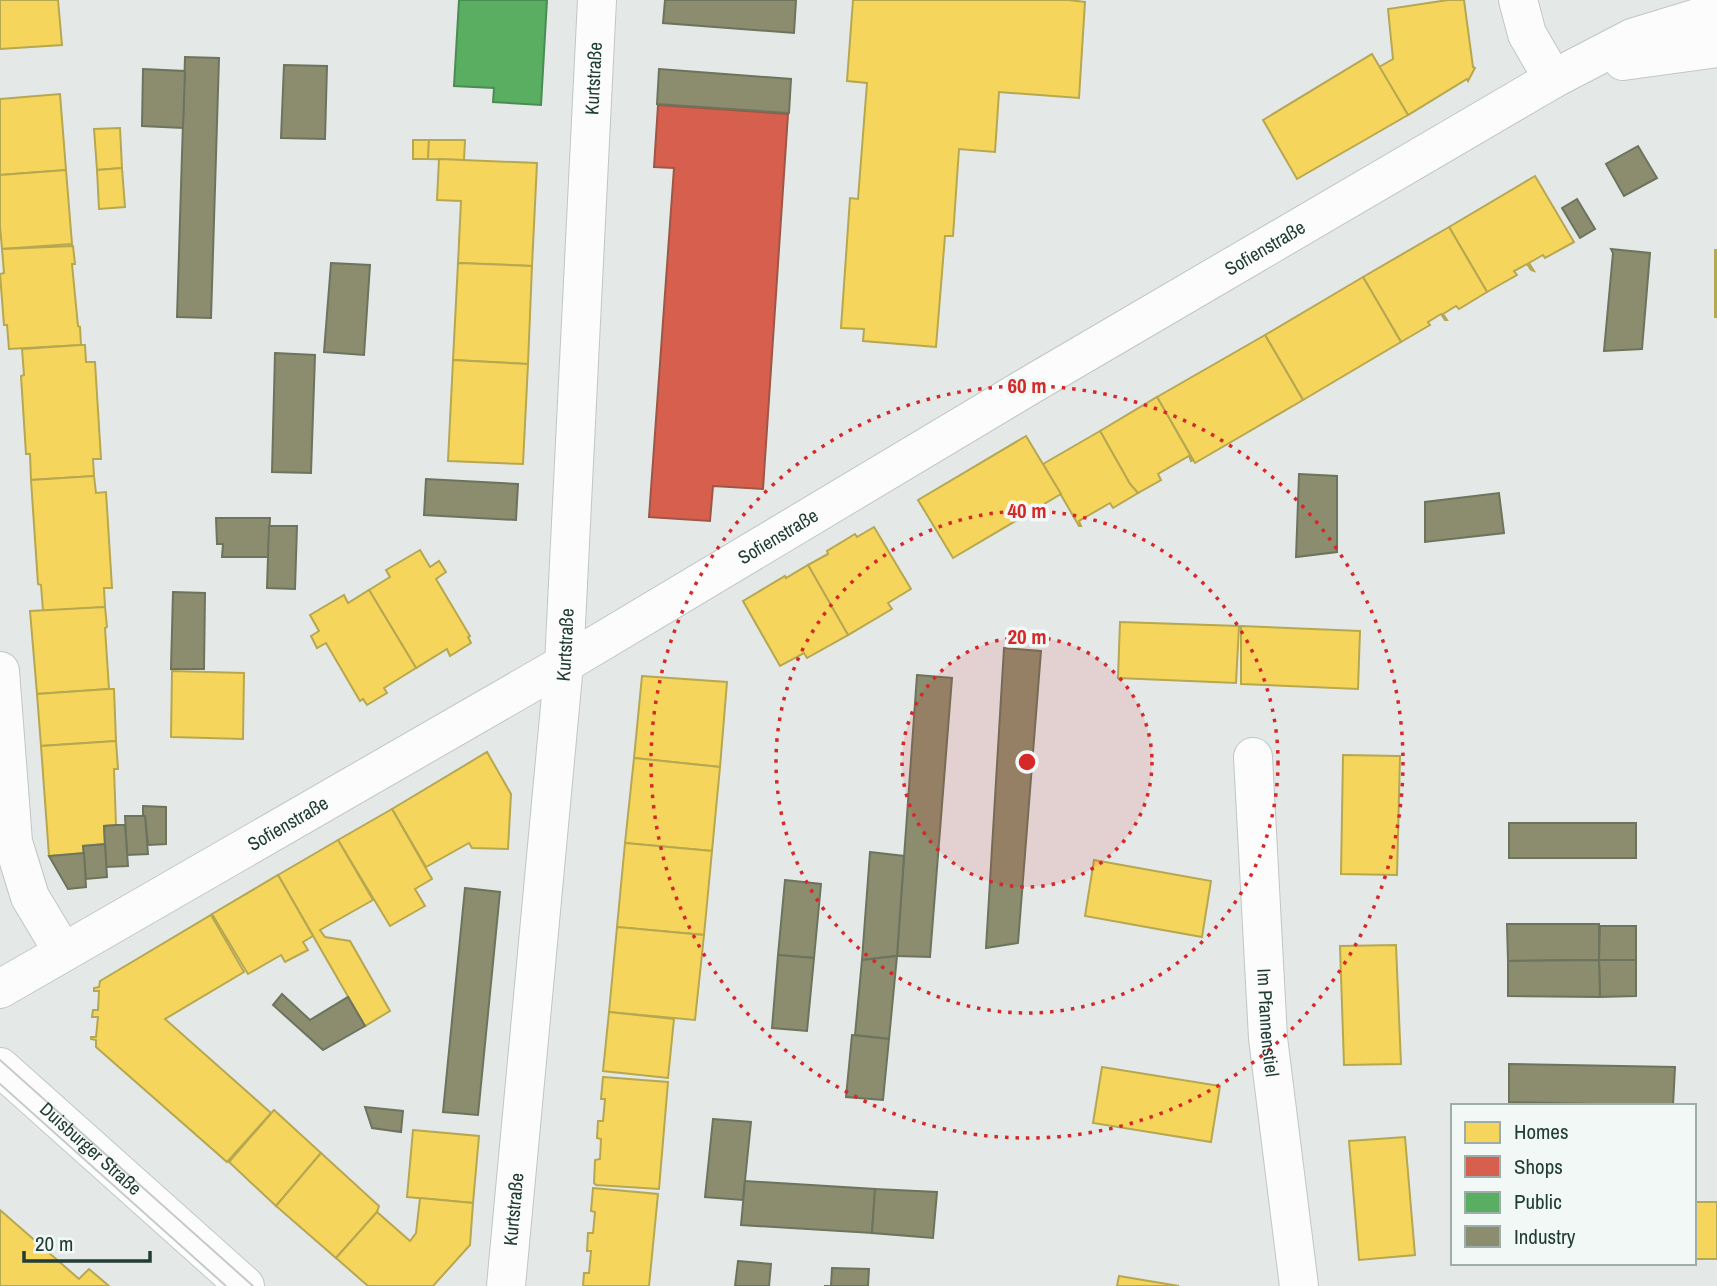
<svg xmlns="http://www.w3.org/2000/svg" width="1717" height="1286" font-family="'Archivo Narrow',sans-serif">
<rect width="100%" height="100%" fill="#e4e9e7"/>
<!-- homes -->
<g fill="#f6d55c" stroke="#b6a751" stroke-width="2">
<path d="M0,0H58L62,45L0,49Z"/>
<path d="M853,0H1069L1085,2L1079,98L999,92L995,152L959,149L953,236H945L936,347L863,341L864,329L841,328L850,198L858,199L867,83L847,81Z"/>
<path d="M1448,0H1464L1473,67L1475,68L1468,81L1467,79L1408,115L1379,67L1393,59L1388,9Z"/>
<path d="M1372,54L1408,115L1297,179L1263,120Z"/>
<path d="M60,94L66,170L0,175V99Z"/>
<path d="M120,128L122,168L97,170L94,129Z"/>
<path d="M413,140H429L428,159H413Z"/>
<path d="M429,140H465L464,160L428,159Z"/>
<path d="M439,159L537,163L532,266L458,263L461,201L437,200Z"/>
<path d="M122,168L125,207L99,209L97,170Z"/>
<path d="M66,170L72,244L2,249L0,226V175Z"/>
<path d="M1535,176L1574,242L1545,258L1543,255L1529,263L1534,271L1531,270L1527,264L1514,271L1517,275L1487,292L1449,227Z"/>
<path d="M1449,227L1487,292L1459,309L1456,306L1443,314L1447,320H1445L1441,314L1428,322L1430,325L1401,342L1363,277Z"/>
<path d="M73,246L75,264H72L78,326L80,327L81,345L9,349L7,325H4L0,274L4,273L2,249Z"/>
<rect x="1715" y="250" width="2" height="67"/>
<path d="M458,263L532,266L528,364L453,360Z"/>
<path d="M1363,277L1401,342L1303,400L1265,335Z"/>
<path d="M1265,335L1303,400L1195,463L1157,397Z"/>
<path d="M81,345H85L86,362H95L101,459H93L94,476L31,480L30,454H26L21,376L24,375L22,349Z"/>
<path d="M453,360L528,364L523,464L448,461Z"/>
<path d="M1157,397L1193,460L1191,461L1189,456L1158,474L1161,480L1138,493L1130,484L1100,431Z"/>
<path d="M1100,431L1130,484L1138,493L1113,508L1110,503L1079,521L1081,526H1079L1043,464Z"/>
<path d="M1026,436L1061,494L953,558L918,500Z"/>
<path d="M94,476L96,493L106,492L112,588H104L105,607L43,611L41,585L38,584L31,480Z"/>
<path d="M874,527L911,589L888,603L892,609L848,635L808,565L828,554L827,551L855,534L857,537Z"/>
<path d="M420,550L430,567L439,561L446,572L436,579L470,636L468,637L471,643L450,656L447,649L416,668L369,590L390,577L386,570Z"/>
<path d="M808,565L848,635L807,658L804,653L780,666L743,601L785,576L786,578Z"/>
<path d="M369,590L416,668L384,688L387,693L367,705L363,699L360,701L326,643L317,648L311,636L319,631L310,615L344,595L348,603Z"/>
<path d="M105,607L107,627L105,628L109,689L37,694L30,611Z"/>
<path d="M1120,622L1239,626L1236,683L1118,678Z"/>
<path d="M1241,626L1360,631L1358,689L1241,684Z"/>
<path d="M172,671L244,673L243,739L171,737Z"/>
<path d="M642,676L727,682L720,767L634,758Z"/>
<path d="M109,689H114L116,741L41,746L37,694Z"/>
<path d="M116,741L118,769H114L116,825L104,826L105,844L83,846L84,853L49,856L41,746Z"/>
<path d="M487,752L511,794L508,849L472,848L469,843L426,867L392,809Z"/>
<path d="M1343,755L1400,756L1397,875L1341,874Z"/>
<path d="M634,758L720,767L712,851L625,843Z"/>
<path d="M392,809L432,879L415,889L425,906L390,926L338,840Z"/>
<path d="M338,840L373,900L320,930L325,937L350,941L390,1011L365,1026L278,875Z"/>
<path d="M625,843L712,851L704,935L617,927Z"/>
<path d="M1094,860L1211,881L1202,937L1085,916Z"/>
<path d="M278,875L313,936L303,942L308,950L285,962L281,955L248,974L212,914Z"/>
<path d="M211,915L244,972L165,1019L271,1113L227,1162L96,1047V1040L91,1039V1037H96L98,1017H92L93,1010H98L99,991H94V988L99,987L100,981Z"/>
<path d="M617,927L704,935L695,1020L609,1012Z"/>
<path d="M1396,945L1401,1064L1344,1065L1340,946Z"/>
<path d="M609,1012L674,1019L668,1078L603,1071Z"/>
<path d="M1102,1067L1220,1086L1211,1142L1093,1123Z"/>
<path d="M603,1077L668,1082L659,1189L596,1185L594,1183L595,1160L600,1159L601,1139L597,1138L598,1121H603L605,1099H601Z"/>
<path d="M274,1110L321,1153L276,1206L229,1162Z"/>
<path d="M413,1130L479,1136L473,1203L407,1197Z"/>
<path d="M1405,1137L1415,1255L1359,1260L1349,1141Z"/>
<path d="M321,1153L379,1206L377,1212L336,1258L276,1206Z"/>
<path d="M593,1188L658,1194L649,1286H583L584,1273H589L591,1251H587L588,1233H593L595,1212L591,1211Z"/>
<path d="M420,1198L473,1203L470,1245L433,1286H368L336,1258L377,1212L410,1241L416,1233Z"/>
<rect x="1694" y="1202" width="23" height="57"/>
<path d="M0,1210L79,1279L89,1269L109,1286H0Z"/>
<path d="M1119,1276L1179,1286H1117Z"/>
</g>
<!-- shops -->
<path fill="#d6604d" stroke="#9f5646" stroke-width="2" d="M658,105L788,114L763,489L713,486L710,521L649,517L674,168L654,167Z"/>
<!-- public -->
<path fill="#5aae61" stroke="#498c54" stroke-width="2" d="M459,0H547L541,105L493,102L494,88L454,86Z"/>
<!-- industry -->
<g fill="#8c8c6e" stroke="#6c745d" stroke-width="2">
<path d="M665,0H796L794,33L663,23Z"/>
<path d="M185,57L219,58L211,318L177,317Z"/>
<path d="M284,65L327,66L325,139L281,138Z"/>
<path d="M143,69L185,71L183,128L142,126Z"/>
<path d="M659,69L791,79L789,113L657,104Z"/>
<path d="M1638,146L1657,178L1624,196L1606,164Z"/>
<path d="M1577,199L1595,229L1580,238L1562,208Z"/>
<path d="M1611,249L1650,253L1642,349L1604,351L1613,253Z"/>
<path d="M331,263L370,265L364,355L324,352Z"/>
<path d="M275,353L315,355L311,473L272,472Z"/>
<path d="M1299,474L1337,476V552L1296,557Z"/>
<path d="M426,479L518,484L516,520L424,515Z"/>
<path d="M1499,493L1504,533L1425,542V502Z"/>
<path d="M216,518H270L268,557H222L223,544H217Z"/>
<path d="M269,526H297L295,589L267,588Z"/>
<path d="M173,592L205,593L204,669H171Z"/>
<path d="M1004,648L1041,651L1018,943L986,948Z"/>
<path d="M917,675L952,678L930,957L897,956Z"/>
<path d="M143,806L166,807V844L148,845L145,816H143Z"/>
<path d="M125,816H145L148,854L127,855Z"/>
<rect x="1509" y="823" width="127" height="35"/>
<path d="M116,825H125L128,866L106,867L104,826Z"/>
<path d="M105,844L107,877L86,879L83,846Z"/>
<path d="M870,852L904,856L897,956L862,960Z"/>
<path d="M84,853L86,887L68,889L49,856Z"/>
<path d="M785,880L821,884L814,958L778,955Z"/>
<path d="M465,888L500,892L478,1115L443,1112Z"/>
<path d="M1507,924H1599V960L1508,961Z"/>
<path d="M1600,926H1636V960H1599Z"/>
<path d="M778,955L814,958L807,1031L772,1028Z"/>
<path d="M897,956L889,1039L855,1035L862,960Z"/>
<path d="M1599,960H1636V996L1600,997Z"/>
<path d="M1599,960L1600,997L1508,996V961Z"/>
<path d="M282,994L310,1020L348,997L365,1026L323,1050L273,1005Z"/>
<path d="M852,1035L889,1039L883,1100L846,1097Z"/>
<path d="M1509,1064L1675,1067L1673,1106L1509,1102Z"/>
<path d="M365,1107L403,1111L401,1132L372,1128Z"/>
<path d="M713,1119L751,1122L743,1200L705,1197Z"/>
<path d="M745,1181L875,1189L872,1233L741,1225Z"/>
<path d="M875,1189L937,1192L933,1238L872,1233Z"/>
<path d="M738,1261L771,1264L769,1286H735Z"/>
<path d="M832,1268L869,1269L868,1286H824H831Z"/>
</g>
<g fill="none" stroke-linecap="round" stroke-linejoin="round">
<!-- street casing -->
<g stroke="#c1c6c4" stroke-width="40">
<g id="street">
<path d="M1518,0L1527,34L1553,79"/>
<path d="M1623,61L1717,48"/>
<path d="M0,671L13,842L30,897L63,952"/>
<path id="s1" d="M1253,757L1268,1038L1299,1286"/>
<path id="s2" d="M0,989L564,664L1032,384L1553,79L1632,38L1717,12"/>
<path id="s3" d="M506,1286L564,664L597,0"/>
</g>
</g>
<!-- secondary casing -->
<g stroke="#bfc7c4" stroke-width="40">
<g id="secondary">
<path id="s4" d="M0,1067L245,1286"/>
</g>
</g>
<!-- street -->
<use href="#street" stroke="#fbfcfb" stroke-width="38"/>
<!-- secondary -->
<use href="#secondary" stroke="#fbfcfb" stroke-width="38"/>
<!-- tram -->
<g stroke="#c6cac9" stroke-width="2">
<path d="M0,1060L253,1286"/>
<path d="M0,1084L226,1286"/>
</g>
</g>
<!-- distance rings -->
<circle cx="1027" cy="762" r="125" fill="#d62828" fill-opacity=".12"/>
<g fill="none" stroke="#d62828" stroke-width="3.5" stroke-dasharray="3.5 7">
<circle cx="1027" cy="762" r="125"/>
<circle cx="1027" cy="762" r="251"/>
<circle cx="1027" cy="762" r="376"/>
</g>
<g text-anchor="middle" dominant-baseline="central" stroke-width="7" stroke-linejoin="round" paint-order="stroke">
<!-- street labels -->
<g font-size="19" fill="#203d36" stroke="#f1f8f5">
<text stroke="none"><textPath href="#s3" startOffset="1211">Kurtstraße</textPath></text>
<text stroke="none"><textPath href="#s2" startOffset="1466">Sofienstraße</textPath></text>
<text stroke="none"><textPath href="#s2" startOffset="900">Sofienstraße</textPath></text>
<text stroke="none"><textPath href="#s3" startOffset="644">Kurtstraße</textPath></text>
<text stroke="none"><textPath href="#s2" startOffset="332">Sofienstraße</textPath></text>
<text stroke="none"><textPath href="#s1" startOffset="266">Im Pfannenstiel</textPath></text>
<text stroke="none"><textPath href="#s4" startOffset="122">Duisburger Straße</textPath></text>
<text stroke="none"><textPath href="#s3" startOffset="77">Kurtstraße</textPath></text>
</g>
</g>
<circle cx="1027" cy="762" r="10" fill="#d62828" stroke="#f1f8f5" stroke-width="3.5"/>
<g font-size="21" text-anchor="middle" font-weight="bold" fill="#d62828" stroke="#f1f8f5" stroke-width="7" stroke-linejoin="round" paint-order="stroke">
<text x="1027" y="393">60 m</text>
<text x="1027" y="518">40 m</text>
<text x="1027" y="644">20 m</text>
</g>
<!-- legend -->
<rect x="1451" y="1104" width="245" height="161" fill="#f1f8f5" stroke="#9dada9" stroke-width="2"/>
<rect x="1465" y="1122" width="35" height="21" fill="#f6d55c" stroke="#9dada9" stroke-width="2"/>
<text x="1514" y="1139" font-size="21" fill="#203d36">Homes</text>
<rect x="1465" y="1156" width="35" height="21" fill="#d6604d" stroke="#9dada9" stroke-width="2"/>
<text x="1514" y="1174" font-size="21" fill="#203d36">Shops</text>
<rect x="1465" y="1192" width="35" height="21" fill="#5aae61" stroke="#9dada9" stroke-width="2"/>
<text x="1514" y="1209" font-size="21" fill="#203d36">Public</text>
<rect x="1465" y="1226" width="35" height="21" fill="#8c8c6e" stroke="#9dada9" stroke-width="2"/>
<text x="1514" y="1244" font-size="21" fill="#203d36">Industry</text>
<!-- scale -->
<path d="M24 1251v10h126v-10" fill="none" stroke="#203d36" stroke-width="3.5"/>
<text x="35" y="1251" font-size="21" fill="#203d36" stroke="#f1f8f5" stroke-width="5" paint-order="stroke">20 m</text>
</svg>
